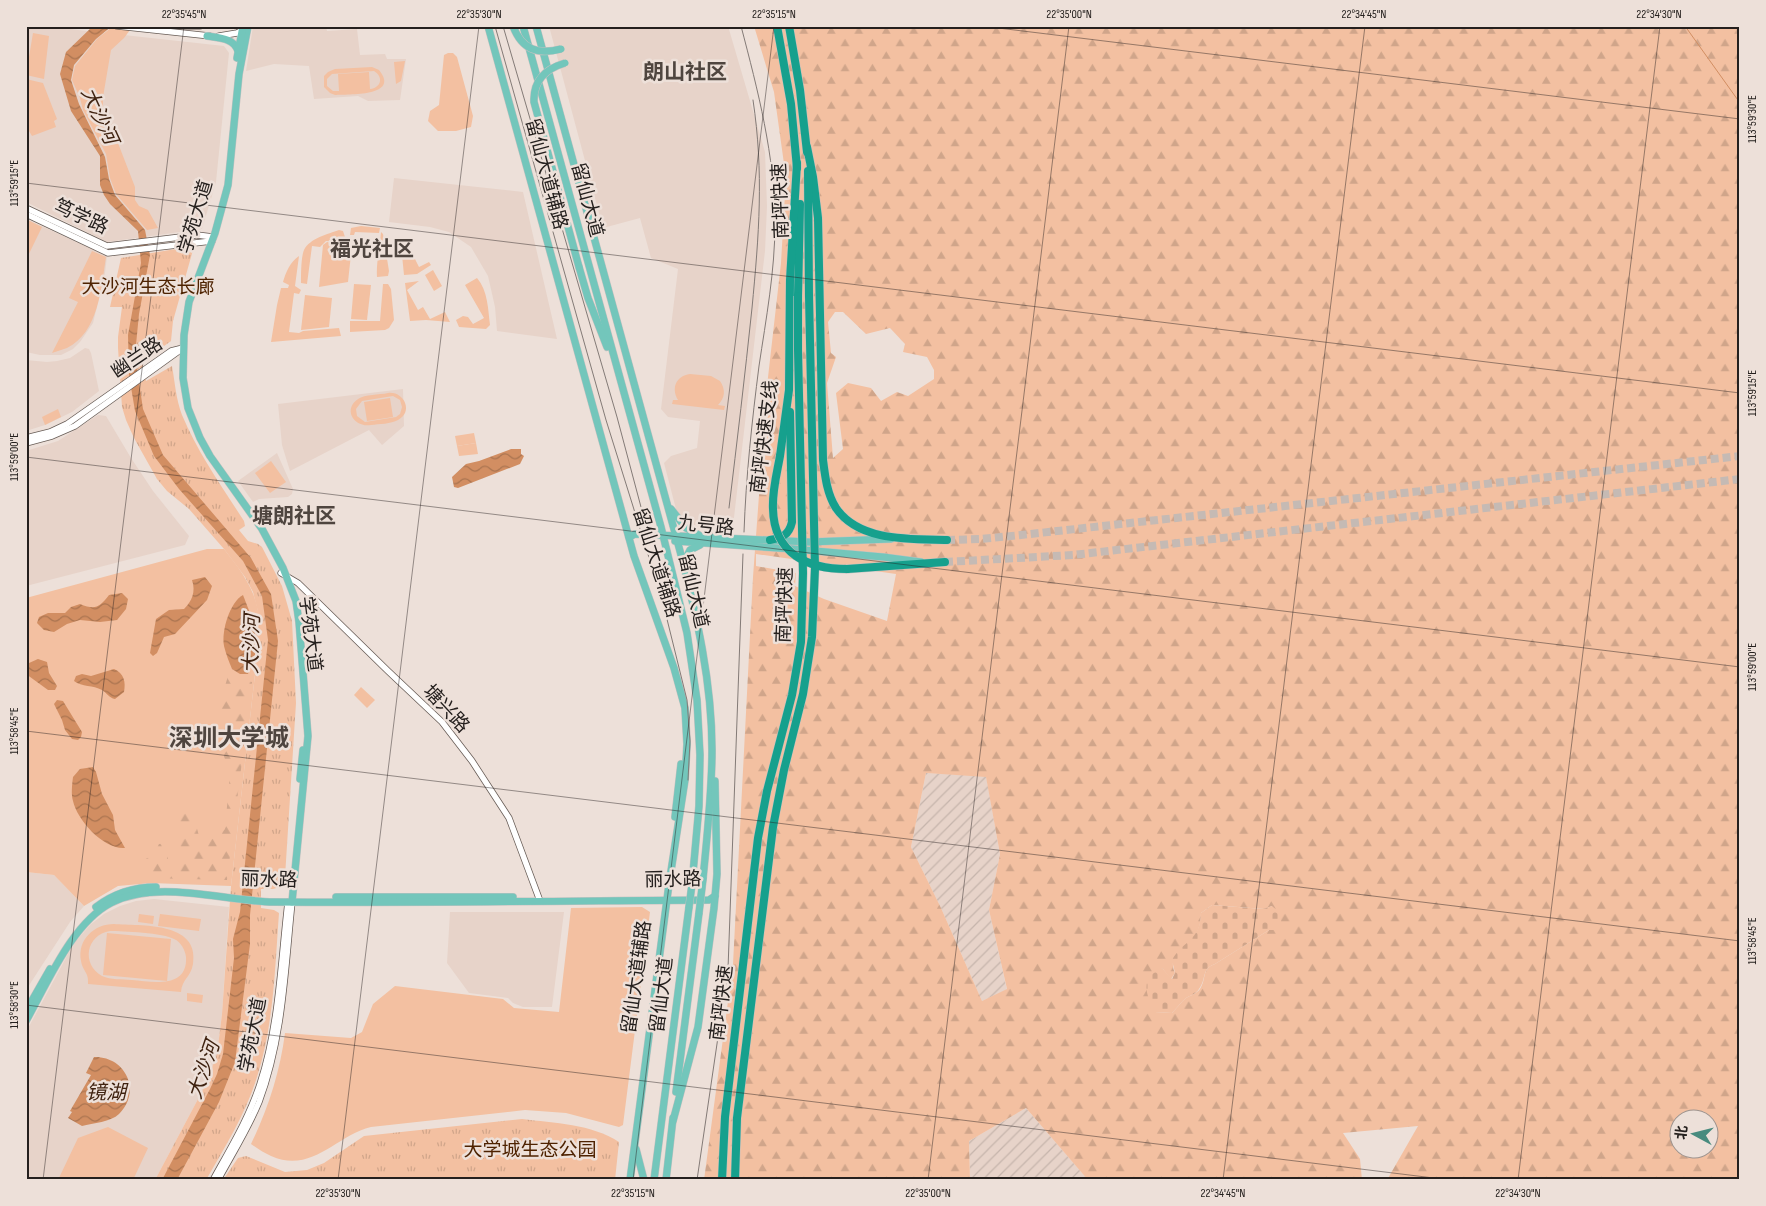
<svg xmlns="http://www.w3.org/2000/svg" width="1766" height="1206" font-family="'Sofia Sans Condensed','Noto Sans SC',sans-serif">
<defs>
<pattern id="industrial-furrows" width="10" height="10" patternUnits="userSpaceOnUse" patternTransform="scale(1.25)"><rect width="10" height="10" fill="#e7d3c9"/><path d="M-1 1l2-2M0 10L10 0M9 11l2-2" fill="none" stroke="#c6b5ac"/></pattern>
<pattern id="forest-firs" width="22" height="20" patternUnits="userSpaceOnUse" patternTransform="scale(1.25)"><rect width="22" height="20" fill="#f3c0a1"/><path d="M5 1l3.5 6h-7zM16 11l3.5 6h-7z" fill="#d0a58a"/></pattern>
<pattern id="cemetery-stones" width="16" height="16" patternUnits="userSpaceOnUse" patternTransform="scale(1.25)"><rect width="16" height="16" fill="#f3c0a1"/><path d="M2 7V4a2 2 0 0 1 4 0v3zM10 15v-3a2 2 0 0 1 4 0v3z" fill="#d0a58a"/></pattern>
<pattern id="park-tufts" width="24" height="20" patternUnits="userSpaceOnUse" patternTransform="scale(1.25)"><rect width="24" height="20" fill="#f3c0a1"/><path d="M3 7l-1-3M5 7V3M7 7l1-3M15 17l-1-3M17 17v-4M19 17l1-3" fill="none" stroke="#d0a58a"/></pattern>
<pattern id="water-waves" width="16" height="10" patternUnits="userSpaceOnUse" patternTransform="scale(1.25)"><rect width="16" height="10" fill="#d28e62"/><path d="M0 5q4-4 8 0t8 0" fill="none" stroke="#aa7450"/></pattern>
</defs>
<rect width="100%" height="100%" fill="#ede0d9"/>
<!-- built -->
<g fill="#e7d3c9">
<path d="M26,26H42L224,46L229,53L216,182L202,229L107,242L26,202Z"/>
<path d="M253,26H326L327,31L357,29L360,55L385,54L387,59H406L400,100L368,101L358,96L314,99L309,66L274,64L246,71Z"/>
<path d="M549,26H728L765,152L767,206L765,251L733,526L731,528L694,527L677,513L664,463L671,456L697,448L700,421L668,417L661,409L678,269L651,258L640,218L603,228Z"/>
<path d="M394,178L523,192L557,339L497,331L495,307L488,276L471,247L449,232L430,227L389,222Z"/>
<path d="M26,219L107,256L105,273L93,323L80,342L73,349L61,355H40L26,352Z"/>
<path d="M85,348L89,349L91,353L99,391L72,412L45,425L26,431V360L47,362L57,361L70,358Z"/>
<path d="M403,389L404,426L382,445L369,430L290,471L282,445L278,404Z"/>
<path d="M98,415L106,416L131,458L153,491L189,536L185,545L26,586V451L58,441Z"/>
<path d="M277,453L293,489L292,494L288,497L259,499L253,502L238,481Z"/>
<path d="M26,872L54,875L84,906L70,922L26,990Z"/>
<path d="M154,899L229,907L222,1014L217,1054L206,1084L155,1180H26V1032L68,954L77,940L90,925L104,914L120,906L136,901Z"/>
<path d="M450,912H564L552,1007H523L513,1003L508,998L469,993L447,963Z"/>
</g>
<!-- industrial -->
<g fill="url(#industrial-furrows)">
<path d="M926,773L986,776L1000,854L989,910L1007,990L982,1001L941,908L911,847Z"/>
<path d="M1026,1108L1088,1180H970L969,1141Z"/>
</g>
<!-- green -->
<g fill="#f3c0a1" fill-rule="evenodd">
<path d="M113,26H133L124,38L111,50L103,97V114L111,125L135,187V200L139,206L148,210L158,228L147,230L116,194L110,178L106,154L83,110L80,98L72,80L75,66L97,39Z"/>
<path d="M33,33L49,36L44,79L26,75Z"/>
<path d="M448,53H453L457,57L473,116L471,127L456,131H438L428,121L430,111L439,105L444,55Z"/>
<path d="M405,61L401,81L396,84L394,62Z"/>
<path d="M372,67L379,70C401,97 348,94 335,95L330,93L324,87V76L328,72L335,69ZM374,71C384,77 381,88 370,89L369,72L338,74L339,91H333L327,86V79L332,74Z"/>
<path d="M26,79L43,83L57,119L54,121L56,127L32,136L26,126Z"/>
<path d="M26,219L42,227L26,260Z"/>
<path d="M361,226L380,228L379,233L355,232L354,235H350L351,228Z"/>
<path d="M339,230L343,231L346,240L345,243L326,241L320,247L312,246L307,284L301,283C301,275 301,257 304,250C310,238 328,234 339,230Z"/>
<path d="M381,232L383,234L389,271L388,276L377,277C376,263 380,246 381,232Z"/>
<path d="M327,242L352,245L348,282L319,287L323,245Z"/>
<path d="M401,245L407,257L413,255L419,267L429,262L431,265L417,274L404,275Z"/>
<path d="M92,251L106,257C101,288 99,332 67,348C62,350 57,351 52,353L78,302L69,298Z"/>
<path d="M299,256L295,286L301,290L299,294L294,293L289,332L299,333L303,331L339,328L341,336L271,342L277,305L281,288H288L289,285L283,282C286,272 290,262 299,256Z"/>
<path d="M433,270L442,286L434,291L425,275Z"/>
<path d="M477,278C488,291 488,309 490,325L486,329L459,327L456,320L463,316L468,317L473,324L484,318L465,285Z"/>
<path d="M419,281L407,290L418,310L423,307L430,319L445,312L450,322L426,320L410,321L405,283Z"/>
<path d="M354,284L371,285L367,320L351,319Z"/>
<path d="M383,284H388L391,289L394,320L389,328L385,330L350,332V321H380Z"/>
<path d="M305,295L332,298L329,327L301,330Z"/>
<path d="M690,374L711,376L720,381C726,390 725,398 718,405L725,406L724,410L672,404L673,400H678C671,388 676,376 690,374Z"/>
<path d="M388,393C404,391 414,412 398,420C391,424 379,424 371,425C355,428 342,410 358,399C365,394 379,395 388,393ZM393,396L400,400L402,407L400,414L396,417L365,422L357,416L356,409L362,401Z"/>
<path d="M390,398L393,417L367,421L364,402Z"/>
<path d="M58,409L61,417L45,425L42,417Z"/>
<path d="M474,433L476,443L457,446L455,436Z"/>
<path d="M476,443L478,454L459,456L457,446Z"/>
<path d="M271,461L286,482L270,493L255,473Z"/>
<path d="M207,549H224C239,568 254,587 258,611C260,620 259,630 259,639L231,886L151,883L118,886L84,906L54,875L26,872V598Z"/>
<path d="M361,687L375,700L367,708L354,695Z"/>
<path d="M642,907L650,912L623,1125L619,1127L566,1113L525,1110L371,1127C335,1136 312,1174 271,1156C264,1153 257,1148 251,1144C268,1109 280,1072 285,1033L351,1038L362,1032L373,1004L395,986L503,999L514,1008L559,1012L571,908Z"/>
<path d="M139,914L154,916L153,924L138,922Z"/>
<path d="M160,914L201,919L199,931L158,926Z"/>
<path d="M114,924C140,926 200,921 193,964C191,977 182,979 181,992L88,984C89,972 83,972 81,961C77,940 94,924 114,924ZM110,931C122,931 164,933 174,939C181,942 185,950 186,957C188,989 152,982 132,980C122,979 111,980 102,976C81,964 86,935 110,931Z"/>
<path d="M107,933L171,939L167,981L103,975Z"/>
<path d="M187,993L203,995L202,1003L187,1001Z"/>
<path d="M108,1127L148,1148L133,1180H58L78,1138Z"/>
</g>
<!-- forest -->
<g fill="url(#forest-firs)" fill-rule="evenodd">
<path d="M754,26H1740V1180H1387L1418,1126L1343,1133L1360,1159L1362,1180H1088L1026,1108L969,1141L970,1180H704L733,964L753,577L767,386L781,263L785,194V171L774,92ZM835,312H843L866,334L890,328L905,344L903,352L927,357L934,370V379L908,396L897,392L881,401L871,388L848,383L836,393L843,449L833,458L827,383L836,357L831,353L828,322ZM756,554L896,574L887,621L824,599L795,586L796,573L756,566ZM926,773L986,777L1000,854L989,910L1007,989L982,1001L941,908L911,847ZM1212,905L1264,909L1272,906L1269,930L1215,964C1201,969 1207,978 1200,989C1196,994 1191,995 1186,998C1181,1002 1177,1008 1172,1013L1155,1012L1162,968L1171,979L1175,973C1167,956 1184,950 1193,938C1199,931 1201,922 1201,913ZM1678,1118H1708V1148H1678Z"/>
<path d="M228,676L234,678L252,682L227,880L150,878L145,872L144,860L154,854L159,844L168,843V861L174,870L180,868L182,859L181,858L179,822L189,805L191,806L199,836L212,839L225,829L230,773L216,734L219,706Z"/>
</g>
<!-- cemetery -->
<path fill="url(#cemetery-stones)" d="M1212,905L1263,909L1272,906L1281,914V922L1274,930H1269L1215,964C1201,969 1207,978 1199,989C1196,994 1191,995 1186,998C1181,1002 1177,1008 1172,1013L1155,1012C1146,994 1139,979 1162,968L1172,979L1175,973L1172,960C1183,940 1200,942 1201,913Z"/>
<!-- park -->
<g fill="url(#park-tufts)">
<path d="M182,248H192L193,250L173,321L171,341L142,362L146,381L172,366C175,383 176,399 182,415C198,453 222,487 244,521L245,526L239,530L248,541L258,544L262,547L282,586L292,621L296,703L285,877L280,887L273,889H261V908L274,910L279,913C275,967 274,1024 257,1077C246,1113 225,1147 206,1180H155L206,1084L217,1054L222,1014L231,886L259,639L258,612L253,592L245,577L224,549L189,509L167,491L157,479L134,438L126,420L122,407L118,348V337L122,307H110L121,258Z"/>
<path d="M522,1119C554,1123 592,1124 619,1142L615,1180H223L238,1158L246,1156L285,1172L307,1170L324,1163L364,1136Z"/>
</g>
<!-- water -->
<g fill="url(#water-waves)">
<path d="M93,26H112L96,39L74,65L71,80L79,104L105,157L109,179L115,195L145,230L150,255L139,314L135,355L143,409L163,455L251,558L271,594L278,641L250,915V944L235,1062L219,1102L177,1180H162L210,1089L217,1074L223,1054L234,958L233,939L240,912L268,640L262,596L243,561L179,489L154,456L135,411L129,375L128,335L141,263L138,231L110,204L104,195L100,185V156L71,111L60,74L66,52Z"/>
<path d="M511,449H521V454L524,456L520,464L458,488L454,487L452,477L466,464L479,461Z"/>
<path d="M205,577L212,586L207,600L175,634L164,637L157,653L153,656L150,653L156,619L169,610L184,609C192,601 196,592 192,580Z"/>
<path d="M122,593L128,599L126,609L117,620L100,622L80,620L67,624L54,632L44,630L37,623L39,617L48,613H65L71,607L80,604C95,610 99,608 109,595Z"/>
<path d="M243,595L255,626V655L248,674H240L232,669C229,662 226,654 224,646C221,631 230,602 243,595Z"/>
<path d="M38,659L47,662L49,673L57,686L55,690H48L26,674L29,663Z"/>
<path d="M114,669C124,673 126,682 124,692L115,699C109,698 107,693 102,690C93,685 82,687 74,681L76,676L82,674L91,676Z"/>
<path d="M57,700L63,701L82,732L81,737L78,740L72,739L65,730L62,720L54,704Z"/>
<path d="M93,767L96,772L102,794L113,815L115,830L125,848C104,850 77,820 73,801C71,794 72,785 73,777L80,769Z"/>
<path d="M94,1057C126,1056 142,1092 119,1114C111,1122 93,1123 82,1126L68,1118L72,1112L70,1111L91,1075L86,1073Z"/>
</g>
<g fill="none" stroke-linecap="round" stroke-linejoin="round">
<!-- stream -->
<path stroke="#d28e62" stroke-width="1" d="M1685,26L1740,103"/>
<!-- highway-tunnel -->
<g stroke="#c5bab4" stroke-width="8" stroke-dasharray="8 4" stroke-linecap="butt">
<path d="M947,540L981,539L1021,535L1740,456"/>
<path d="M945,562L1073,555L1740,479"/>
</g>
<!-- minor casing -->
<g stroke="#675c56" stroke-width="7">
<g id="minor">
<path d="M117,26L210,36"/>
<path d="M165,26H200"/>
<path d="M219,36L237,33L243,30"/>
<path d="M26,208L107,246L197,235L213,237"/>
<path d="M26,214L108,253L212,241"/>
<path d="M26,438L50,432L67,424L171,351L183,348"/>
<path d="M26,443L52,436L75,426L183,348"/>
<path d="M281,573L298,583L388,671L442,722L472,761L509,818L540,901"/>
<path d="M213,1180C230,1149 249,1118 260,1084C279,1027 281,961 288,902"/>
<path d="M218,1180C232,1154 248,1129 259,1102C283,1038 285,969 292,902"/>
</g>
</g>
<!-- major casing -->
<g stroke="#c2c1c0" stroke-width="8">
<g id="major">
<path d="M248,26L239,74L228,185L215,233L189,302L184,335L183,378L188,408L200,438L210,456L262,529L283,568L296,601L299,622L308,736L292,902"/>
<path d="M488,26L634,556L674,668L685,708L687,744L685,780L669,884L630,1180"/>
<path d="M523,26L661,527L687,633L697,700L700,755L699,806L692,884"/>
<path d="M536,26L680,551C697,617 712,682 712,750C712,793 707,836 703,879"/>
<path d="M207,36C219,38 234,38 238,51"/>
<path d="M237,58L243,26"/>
<path d="M579,267L588,298L607,347"/>
<path d="M671,509L686,528L699,535"/>
<path d="M629,537L635,534L809,542L891,539"/>
<path d="M675,541L793,549L883,557L921,562"/>
<path d="M685,566V560L690,550L700,545"/>
<path d="M300,779L303,750"/>
<path d="M675,817L681,764"/>
<path d="M336,897H513"/>
<path d="M96,907C113,894 134,887 156,887"/>
<path d="M26,1011L50,969"/>
<path d="M26,1021C47,984 72,923 111,903C158,879 222,901 274,902C419,903 564,901 709,900L715,896"/>
<path d="M676,1092L699,913"/>
<path d="M673,1121L698,1027L714,908L717,874L715,781"/>
<path d="M636,1149L644,1180"/>
<path d="M654,1180L689,907"/>
<path d="M666,1180L673,1118"/>
</g>
</g>
<!-- highway casing -->
<g stroke="#c2c1c0" stroke-width="9">
<g id="highway">
<path d="M777,26L791,104L797,168"/>
<path d="M789,26L800,90L807,152"/>
<path d="M807,147L813,177L818,218L823,460C825,476 827,494 836,508C859,542 911,539 947,540"/>
<path d="M808,171L809,296"/>
<path d="M798,296L800,204"/>
<path d="M780,456L789,390L790,280L797,163"/>
<path d="M770,540C782,538 789,535 792,522L790,412"/>
<path d="M847,569L945,562"/>
</g>
</g>
<!-- minor -->
<use href="#minor" stroke="#fff" stroke-width="5.5"/>
<!-- major -->
<use href="#major" stroke="#73c6bb" stroke-width="7"/>
<!-- highway -->
<use href="#highway" stroke="#16a08d" stroke-width="8"/>
<!-- rail -->
<g stroke="#837a76" stroke-width="1">
<path d="M495,26L606,420L662,599L687,700L690,741L688,780"/>
<path d="M503,26L617,417L641,507"/>
<path d="M741,26C758,91 775,156 775,223C775,271 766,319 759,366C752,421 746,476 744,532"/>
<path d="M729,508C737,442 745,375 752,308C759,235 764,173 753,100"/>
<path d="M697,1180L728,969L743,554"/>
</g>
<!-- major-bridge casing -->
<g stroke="#c2c1c0" stroke-width="8" stroke-linecap="butt">
<g id="major-bridge">
<path d="M513,26C522,50 538,55 561,49"/>
<path d="M565,63C545,69 533,81 534,102L579,267"/>
<path d="M689,907L692,884"/>
<path d="M699,913L703,879"/>
</g>
</g>
<!-- highway-bridge casing -->
<g stroke="#c2c1c0" stroke-width="9" stroke-linecap="butt">
<g id="highway-bridge">
<path d="M780,456C777,473 772,491 773,509C774,554 808,569 847,569"/>
<path d="M722,1180L725,1117L758,838L767,791L792,695L801,642L803,573L798,350V296"/>
<path d="M735,1180L737,1118L773,827L784,770L803,694L812,637L815,568L809,296"/>
</g>
</g>
<!-- major-bridge -->
<use href="#major-bridge" stroke="#73c6bb" stroke-width="7"/>
<!-- highway-bridge -->
<use href="#highway-bridge" stroke="#16a08d" stroke-width="8"/>
</g>
<!-- ticks -->
<path fill="none" stroke="#25201e" stroke-width="1" stroke-opacity="0.45" d="M982,26L1740,119M26,183L1740,393M26,457L1740,667M26,731L1740,941M26,1005L1450,1180M43,1180L184,26M338,1180L479,26M633,1180L774,26M928,1180L1069,26M1223,1180L1365,26M1518,1180L1660,26"/>
<g text-anchor="middle" dominant-baseline="central" stroke-width="5" stroke-linejoin="round" paint-order="stroke">
<!-- street labels -->
<g font-size="19" fill="#25201e" stroke="#ede0d9">
<text transform="translate(546 174) rotate(75)">留仙大道辅路</text>
<text transform="translate(587 200) rotate(75)">留仙大道</text>
<text transform="translate(781 201) rotate(-92)">南坪快速</text>
<text transform="translate(81 217) rotate(25)">笃学路</text>
<text transform="translate(196 217) rotate(-73)">学苑大道</text>
<text transform="translate(137 358) rotate(-34)">幽兰路</text>
<text transform="translate(765 437) rotate(-83)">南坪快速支线</text>
<text transform="translate(706 526) rotate(6)">九号路</text>
<text transform="translate(656 563) rotate(72)">留仙大道辅路</text>
<text transform="translate(693 591) rotate(77)">留仙大道</text>
<text transform="translate(785 605) rotate(-88)">南坪快速</text>
<text transform="translate(310 634) rotate(83)">学苑大道</text>
<text transform="translate(446 709) rotate(47)">塘兴路</text>
<text transform="translate(269 880) rotate(2)">丽水路</text>
<text transform="translate(673 880) rotate(-1)">丽水路</text>
<text transform="translate(637 977) rotate(-82)">留仙大道辅路</text>
<text transform="translate(662 995) rotate(-83)">留仙大道</text>
<text transform="translate(722 1003) rotate(-83)">南坪快速</text>
<text transform="translate(253 1035) rotate(-79)">学苑大道</text>
</g>
<!-- park labels -->
<g font-size="19" fill="#4e2200" stroke="#ede0d9">
<text x="148" y="287">大沙河生态长廊</text>
<text x="530" y="1150">大学城生态公园</text>
</g>
<!-- water labels -->
<g font-size="20" font-style="italic" fill="#3f2210" stroke="#ede0d9">
<text transform="translate(99 116) rotate(65)">大沙河</text>
<text transform="translate(252 644) rotate(-88)">大沙河</text>
<text transform="translate(204 1070) rotate(-71)">大沙河</text>
<text x="106" y="1093">镜湖</text>
</g>
<!-- quarter labels -->
<g font-size="21" font-weight="bold" fill="#4f453f" stroke="#ede0d9">
<text x="685" y="72">朗山社区</text>
<text x="372" y="249">福光社区</text>
<text x="294" y="516">塘朗社区</text>
</g>
<!-- district labels -->
<g font-size="24" font-weight="bold" fill="#4f453f" stroke="#ede0d9">
<text x="229" y="738">深圳大学城</text>
</g>
</g>
<!-- border -->
<rect width="1766" height="1206" fill="none" stroke="#ede0d9" stroke-width="55"/>
<!-- north arrow -->
<g transform="translate(1694 1134) rotate(277)"><circle r="24" fill="#ede0d9" stroke="#9d938e"/>
<path d="M0-4L9 19L0 12L-9 19Z" fill="#488b7e"/>
<text y="-8" font-size="14" font-weight="bold" text-anchor="middle" fill="#25201e">北</text>
</g>
<rect x="28" y="28" width="1710" height="1150" fill="none" stroke="#25201e" stroke-width="2"/>
<g font-size="12" text-anchor="middle" fill="#25201e">
<text x="184" y="18">22°35'45"N</text>
<text x="479" y="18">22°35'30"N</text>
<text x="774" y="18">22°35'15"N</text>
<text x="1069" y="18">22°35'00"N</text>
<text x="1364" y="18">22°34'45"N</text>
<text x="1659" y="18">22°34'30"N</text>
<text transform="translate(1752 119) rotate(-90)" y="4">113°59'30"E</text>
<text transform="translate(14 183) rotate(-90)" y="4">113°59'15"E</text>
<text transform="translate(1752 393) rotate(-90)" y="4">113°59'15"E</text>
<text transform="translate(14 457) rotate(-90)" y="4">113°59'00"E</text>
<text transform="translate(1752 667) rotate(-90)" y="4">113°59'00"E</text>
<text transform="translate(14 731) rotate(-90)" y="4">113°58'45"E</text>
<text transform="translate(1752 941) rotate(-90)" y="4">113°58'45"E</text>
<text transform="translate(14 1005) rotate(-90)" y="4">113°58'30"E</text>
<text x="338" y="1197">22°35'30"N</text>
<text x="633" y="1197">22°35'15"N</text>
<text x="928" y="1197">22°35'00"N</text>
<text x="1223" y="1197">22°34'45"N</text>
<text x="1518" y="1197">22°34'30"N</text>
</g>
</svg>
